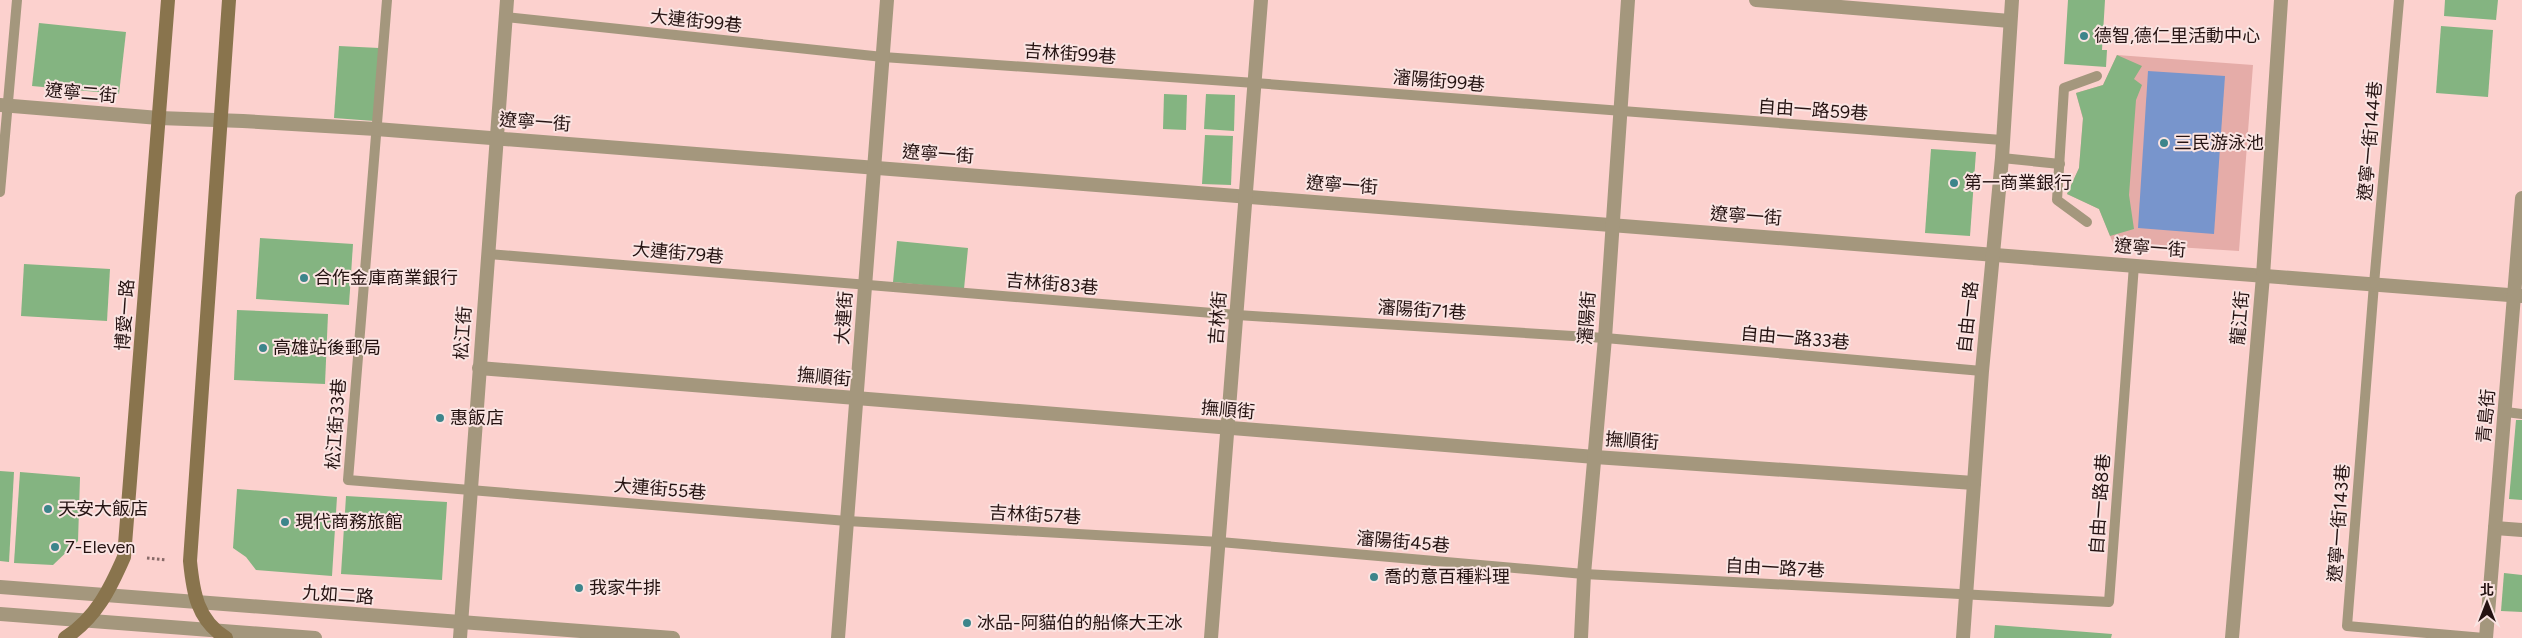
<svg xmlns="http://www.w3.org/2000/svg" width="2522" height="638" font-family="Figtree,'Noto Sans TC',sans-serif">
<rect width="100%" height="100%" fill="#fcd1ce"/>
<!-- green -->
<path fill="#e5aca8" d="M2117,55L2253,65L2239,251L2113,243L2099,209L2067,194L2079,168L2083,119L2076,93L2103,85Z"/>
<!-- water -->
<path fill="#7895cc" d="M2148,71L2225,76L2214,234L2138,228Z"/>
<!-- building -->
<g fill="#84b481">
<path d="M2068,0H2105L2102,50H2107L2106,67L2064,64Z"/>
<path d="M2445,0H2498L2496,20L2444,16Z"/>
<path d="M39,23L126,32L119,94L32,86Z"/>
<path d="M2441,26L2493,30L2488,97L2436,93Z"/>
<path d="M339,46L379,48L374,121L334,118Z"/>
<path d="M2117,55L2142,66L2134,79L2142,85L2136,100L2129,195L2134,229L2110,236L2099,209L2067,194L2079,168L2083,118L2076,93L2103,85Z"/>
<path d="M1164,94L1187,95L1186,130L1163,129Z"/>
<path d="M1206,94L1235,95L1234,131L1204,129Z"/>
<path d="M1205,135L1233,136L1231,185L1202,184Z"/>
<path d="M1931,149L1976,152L1970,236L1925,233Z"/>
<path d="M260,238L353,244L349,305L256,299Z"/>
<path d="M897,241L968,248L964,289L893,282Z"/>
<path d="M24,264L110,269L107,321L21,316Z"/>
<path d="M237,310L328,314L325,384L234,380Z"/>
<path d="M2516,420H2522V500L2509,499Z"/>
<path d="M0,471L14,472L9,562L0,561Z"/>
<path d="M20,472L80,477L78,541L53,565L14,563Z"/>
<path d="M237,489L337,497L332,576L256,570L246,557L233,548Z"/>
<path d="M346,496L447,502L442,580L341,574Z"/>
<path d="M2504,573L2522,575V612L2501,611Z"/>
<path d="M1995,625L2112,634L2111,638H1994Z"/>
</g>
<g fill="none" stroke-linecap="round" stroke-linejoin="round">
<!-- path -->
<path stroke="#876967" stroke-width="3" stroke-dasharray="2.5 2.5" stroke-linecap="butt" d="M147,558L166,560"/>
<!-- service -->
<g stroke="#a4977d" stroke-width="10">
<path d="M387,0L348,480L847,521L1220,542L1584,574L2109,602L2134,265"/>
<path d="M2399,0L2374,284L2347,626L2484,638"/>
<path d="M506,17L883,57L1255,83L2002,140"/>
<path d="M2002,158L2060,164"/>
<path d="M0,192L17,0"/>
<path d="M2087,222L2057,200L2064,88L2097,76"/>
<path d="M488,254L1237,315L1605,338L1982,371"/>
<path d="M2506,412L2522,414"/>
</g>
<!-- minor -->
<g stroke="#a4977d" stroke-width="14">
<path d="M1756,0L2010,21"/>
<path d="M0,105L159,118L243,121L376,129L2522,296"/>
<path d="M479,368L1595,457L1974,483"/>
<path d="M2495,528L2522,530"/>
<path d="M460,638L507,0"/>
<path d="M838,638L887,0"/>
<path d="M1211,638L1261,0"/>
<path d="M1581,638L1584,574L1605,338L1628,0"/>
<path d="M2232,638L2263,276L2281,0"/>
<path d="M2486,638L2522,198"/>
</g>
<!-- tertiary -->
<g stroke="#a4977d" stroke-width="14">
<path d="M0,587L673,638"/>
<path d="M0,614L315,638"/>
<path d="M1963,638L1982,371L2002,158L2012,0"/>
</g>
<!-- secondary -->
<g stroke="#89744d" stroke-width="14">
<path d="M65,638C96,618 110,589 124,557L168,0"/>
<path d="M226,638C197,620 193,592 190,561L229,0"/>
</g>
</g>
<!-- markers -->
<g fill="#3d858b" stroke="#fae4e2" stroke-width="2">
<circle cx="2084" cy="36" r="5"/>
<circle cx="2164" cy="143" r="5"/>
<circle cx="1954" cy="183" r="5"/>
<circle cx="304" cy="278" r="5"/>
<circle cx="263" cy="348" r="5"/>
<circle cx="440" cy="418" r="5"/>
<circle cx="48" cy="509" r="5"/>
<circle cx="285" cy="522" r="5"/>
<circle cx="55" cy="547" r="5"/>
<circle cx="1374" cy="577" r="5"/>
<circle cx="579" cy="588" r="5"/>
<circle cx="967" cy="623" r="5"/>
</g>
<g text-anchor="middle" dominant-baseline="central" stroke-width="4" stroke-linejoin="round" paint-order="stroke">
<!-- street labels -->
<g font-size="18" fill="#251312" stroke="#fae4e2">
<text transform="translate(696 21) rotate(6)">大連街99巷</text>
<text transform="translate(1070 54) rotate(4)">吉林街99巷</text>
<text transform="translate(1439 81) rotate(5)">瀋陽街99巷</text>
<text transform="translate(81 93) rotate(5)">遼寧二街</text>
<text transform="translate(1813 110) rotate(4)">自由一路59巷</text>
<text transform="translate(535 122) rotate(4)">遼寧一街</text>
<text transform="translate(2370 141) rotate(-85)">遼寧一街144巷</text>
<text transform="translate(938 154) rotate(4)">遼寧一街</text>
<text transform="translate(1342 185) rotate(4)">遼寧一街</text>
<text transform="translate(1746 216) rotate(4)">遼寧一街</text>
<text transform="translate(2150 248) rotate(4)">遼寧一街</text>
<text transform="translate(678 253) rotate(5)">大連街79巷</text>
<text transform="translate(1052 284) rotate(5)">吉林街83巷</text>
<text transform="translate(1422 310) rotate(4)">瀋陽街71巷</text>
<text transform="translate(125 315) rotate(-86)">博愛一路</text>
<text transform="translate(1968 317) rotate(-84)">自由一路</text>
<text transform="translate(844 318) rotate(-86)">大連街</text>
<text transform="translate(1218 318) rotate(-86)">吉林街</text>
<text transform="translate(1587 318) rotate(-86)">瀋陽街</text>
<text transform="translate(2240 318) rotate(-85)">龍江街</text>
<text transform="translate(463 333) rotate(-86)">松江街</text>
<text transform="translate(1795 338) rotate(5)">自由一路33巷</text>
<text transform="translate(824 377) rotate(5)">撫順街</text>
<text transform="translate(1228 410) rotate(5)">撫順街</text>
<text transform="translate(2486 416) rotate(-85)">青島街</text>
<text transform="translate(336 424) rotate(-86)">松江街33巷</text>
<text transform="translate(1632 441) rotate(4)">撫順街</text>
<text transform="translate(660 489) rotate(5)">大連街55巷</text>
<text transform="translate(2100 504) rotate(-86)">自由一路8巷</text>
<text transform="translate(1035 515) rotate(3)">吉林街57巷</text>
<text transform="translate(2339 523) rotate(-86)">遼寧一街143巷</text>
<text transform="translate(1403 542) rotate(5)">瀋陽街45巷</text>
<text transform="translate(1775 568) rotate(3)">自由一路7巷</text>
<text transform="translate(338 595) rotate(4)">九如二路</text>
</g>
<!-- poi labels -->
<g font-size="18" fill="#251312" stroke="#fae4e2" text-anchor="start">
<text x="2094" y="36">德智,德仁里活動中心</text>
<text x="2174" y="143">三民游泳池</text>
<text x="1964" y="183">第一商業銀行</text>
<text x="314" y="278">合作金庫商業銀行</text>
<text x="273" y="348">高雄站後郵局</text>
<text x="450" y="418">惠飯店</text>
<text x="58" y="509">天安大飯店</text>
<text x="295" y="522">現代商務旅館</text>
<text x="65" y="547">7-Eleven</text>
<text x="1384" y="577">喬的意百種料理</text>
<text x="589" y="588">我家牛排</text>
<text x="977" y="623">冰品-阿貓伯的船條大王冰</text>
</g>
</g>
<!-- north arrow -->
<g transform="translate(2487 603)" stroke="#fae4e2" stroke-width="4" paint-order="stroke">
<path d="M0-4L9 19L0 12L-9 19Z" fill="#251312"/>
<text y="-8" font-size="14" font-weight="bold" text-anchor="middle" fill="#251312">北</text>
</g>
</svg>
